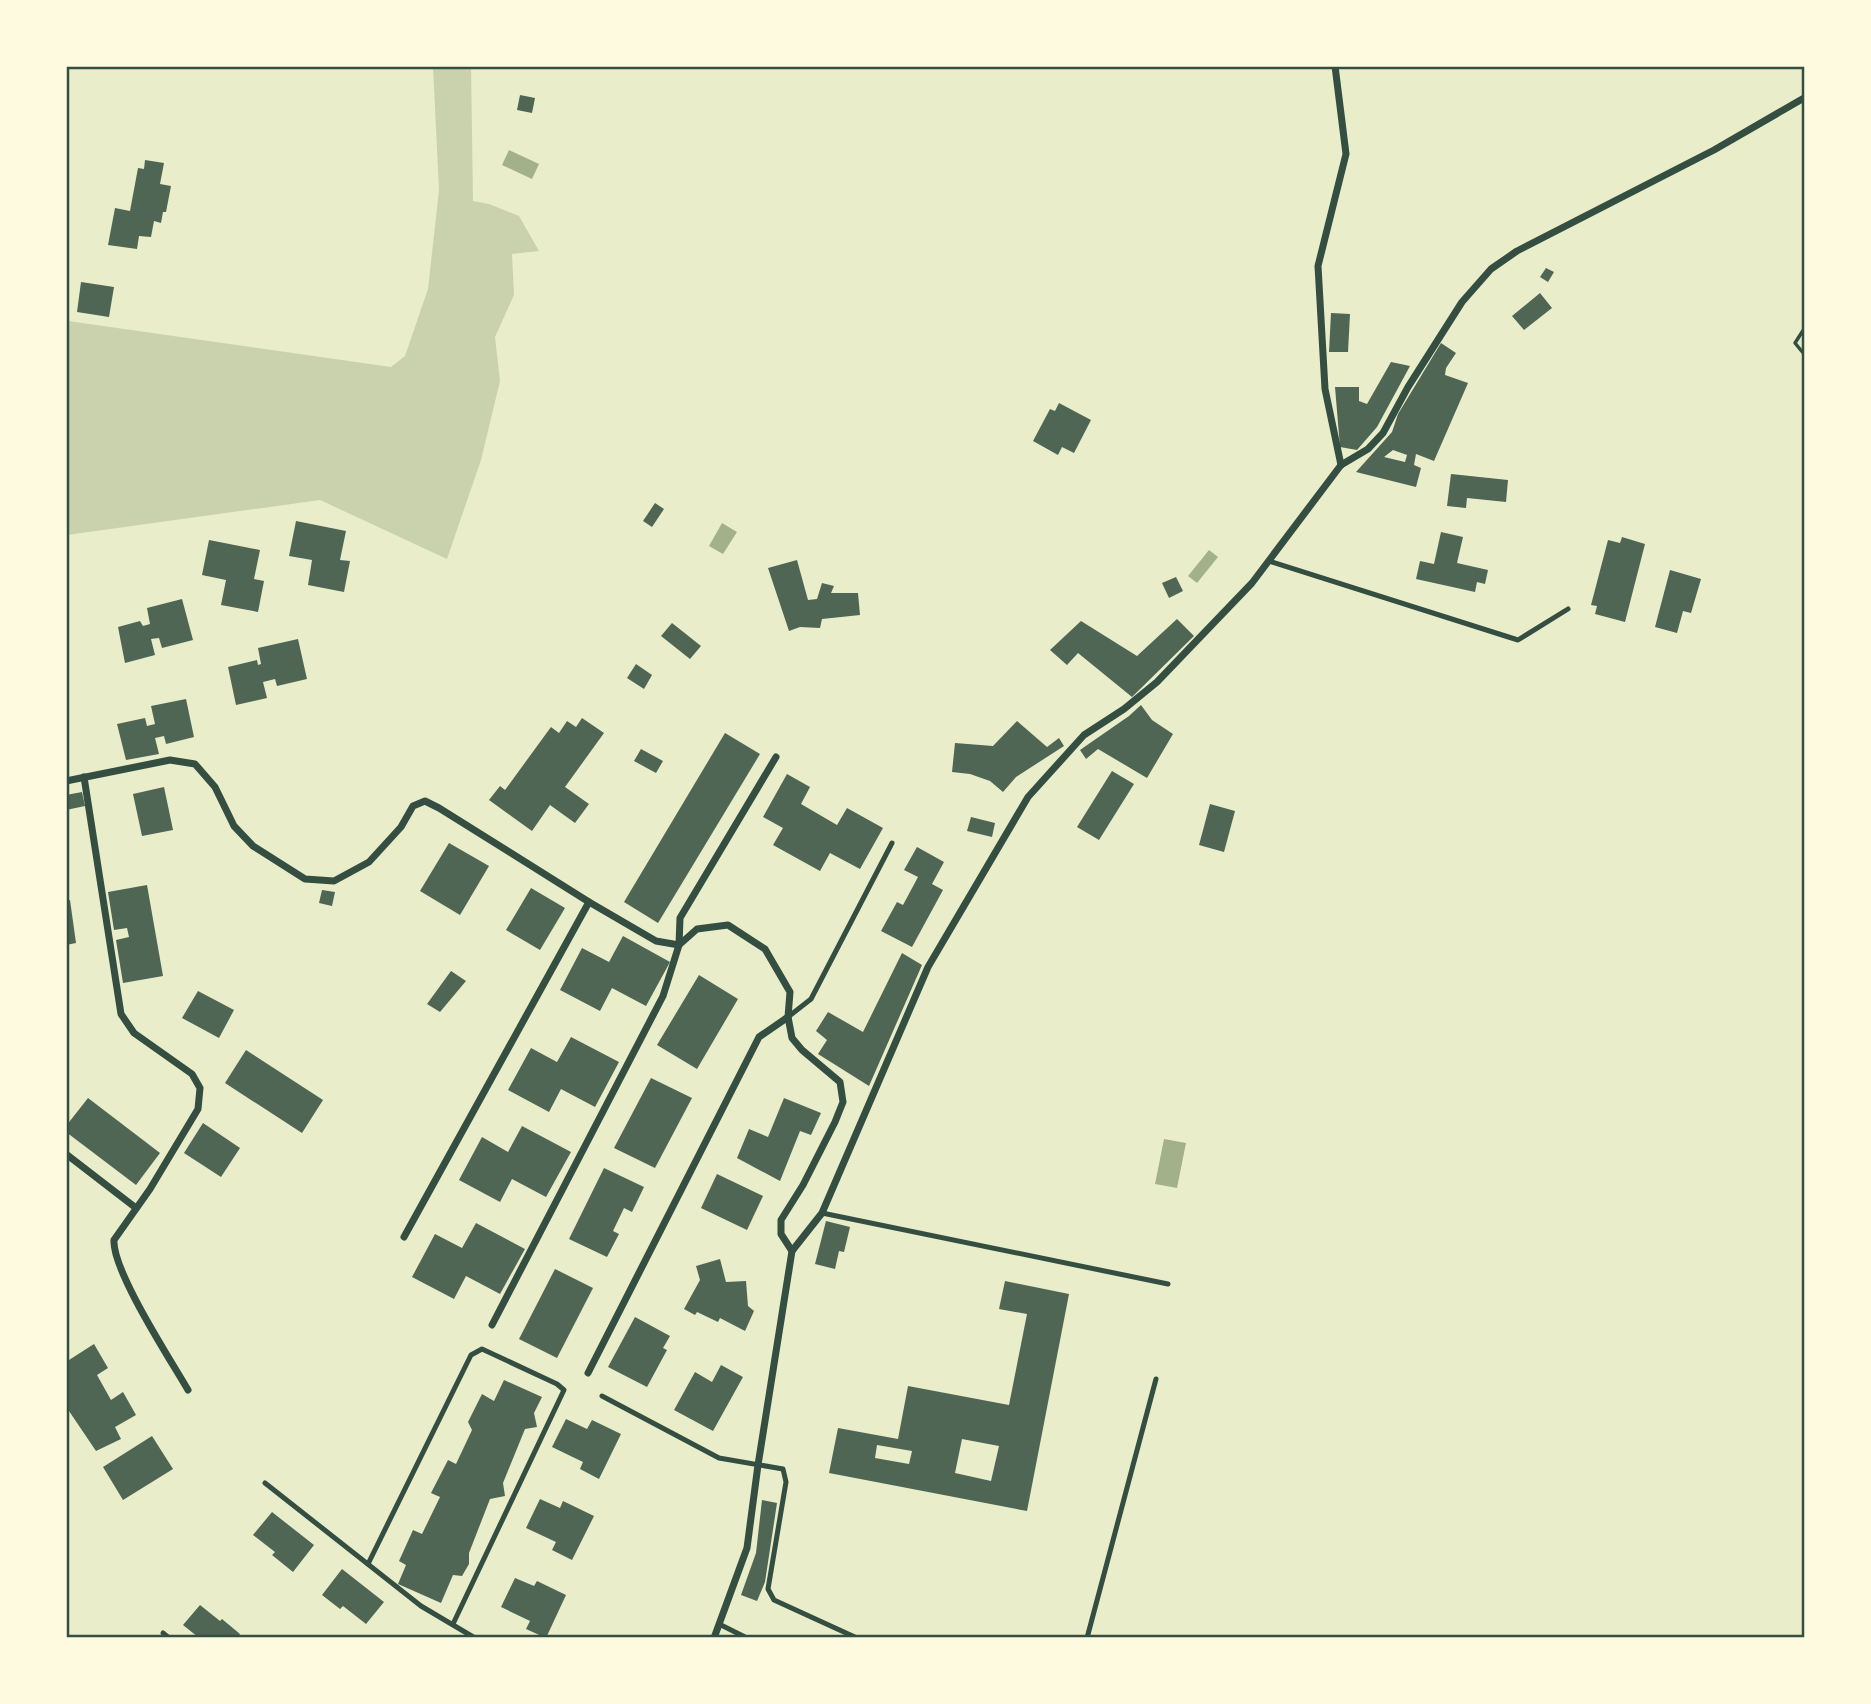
<svg xmlns="http://www.w3.org/2000/svg" width="1871" height="1704" font-family="Montserrat,sans-serif">
<rect width="100%" height="100%" fill="#e9edc9"/>
<!-- green -->
<path fill="#cad2ad" d="M433,67H471L473,201L489,204L519,216L539,251L512,254L514,295L495,337L500,381L481,460L447,559L320,500L67,535L68,321L391,367L405,356L428,289L439,190Z"/>
<!-- water -->
<g fill="#a3b18a">
<path d="M509,150L539,164L532,179L502,165Z"/>
<path d="M722,523L737,532L723,554L709,546Z"/>
<path d="M1209,550L1218,557L1197,583L1188,576Z"/>
<path d="M1164,1139L1186,1143L1177,1188L1155,1184Z"/>
</g>
<!-- building -->
<g fill="#4f6655" fill-rule="evenodd">
<path d="M520,95L535,98L532,113L517,110Z"/>
<path d="M145,160L164,163L160,184L171,186L166,212H163L161,223L154,221L151,237L139,236L137,249L108,245L115,208L130,211L138,168L144,169Z"/>
<path d="M1546,268L1554,272L1548,282L1540,277Z"/>
<path d="M81,282L114,287L109,317L77,312Z"/>
<path d="M1540,293L1552,308L1524,330L1512,316Z"/>
<path d="M1331,313L1350,314L1348,352H1329Z"/>
<path d="M1441,343L1456,353L1446,368L1445,375L1468,383L1434,461L1416,454L1414,465L1421,468L1416,487L1356,472L1392,432L1398,414ZM1393,450L1407,455L1405,462L1384,457Z"/>
<path d="M1391,362L1410,366L1377,427L1357,450L1340,447L1335,387H1359V401L1367,404Z"/>
<path d="M1059,403L1091,420L1074,453L1062,447L1058,455L1033,441L1050,409L1055,411Z"/>
<path d="M1451,474L1508,480L1506,502L1467,498L1466,508L1447,506Z"/>
<path d="M655,503L664,509L652,527L643,521Z"/>
<path d="M296,521L346,531L340,560L350,561L344,592L308,585L312,560L289,556Z"/>
<path d="M1441,532L1463,537L1457,563L1488,570L1485,584L1477,582L1475,592L1416,579L1420,561L1434,564Z"/>
<path d="M1622,537L1645,544L1625,622L1595,614L1597,606L1591,605L1608,540L1620,543Z"/>
<path d="M209,540L260,550L254,579L264,581L258,612L221,605L226,580L202,575Z"/>
<path d="M797,560L808,600L817,599L822,583L834,586L831,593H858L860,615L822,619L820,628L800,627L789,631L768,568Z"/>
<path d="M1670,570L1701,579L1691,613L1683,611L1677,633L1655,627Z"/>
<path d="M1176,577L1183,591L1169,598L1162,583Z"/>
<path d="M182,599L193,640L162,648L159,638L151,639L155,655L125,663L118,627L140,621L143,626L150,624L147,608Z"/>
<path d="M1177,619L1194,636L1132,697L1078,653L1067,665L1050,650L1081,621L1137,656Z"/>
<path d="M672,623L701,646L690,659L661,636Z"/>
<path d="M298,639L307,679L277,686L275,679L263,682L267,698L236,705L228,667L257,660L258,665L261,664L258,648Z"/>
<path d="M636,664L652,675L644,689L627,678Z"/>
<path d="M186,699L194,737L166,744L164,736L155,738L159,754L126,760L117,724L145,718L147,726L155,724L151,706Z"/>
<path d="M1141,705L1152,720L1173,734L1147,778L1098,749L1086,759L1080,750L1129,716Z"/>
<path d="M582,718L604,733L565,787L589,804L575,823L550,805L532,831L489,800L500,786L505,790L551,727L559,733L567,721L576,727Z"/>
<path d="M1017,721L1047,747L1059,738L1064,746L1016,777L1003,792L990,781L970,774L952,772L955,743L993,746Z"/>
<path d="M725,733L760,754L658,923L624,902Z"/>
<path d="M641,749L663,761L656,773L634,761Z"/>
<path d="M1112,771L1134,784L1099,840L1077,827Z"/>
<path d="M787,774L810,787L801,804L837,825L847,808L883,828L860,869L830,853L820,871L773,845L783,828L763,817Z"/>
<path d="M164,787L173,830L142,836L133,794Z"/>
<path d="M82,792L85,806L66,810V795Z"/>
<path d="M1210,804L1235,811L1224,852L1199,845Z"/>
<path d="M971,817L995,823L992,837L967,831Z"/>
<path d="M449,843L489,866L460,915L420,891Z"/>
<path d="M917,847L944,862L932,884L943,890L912,947L881,931L897,902L903,905L918,877L904,870Z"/>
<path d="M147,885L163,976L123,983L116,940L129,937L127,928L114,930L108,892Z"/>
<path d="M531,888L565,908L540,950L506,930Z"/>
<path d="M322,890L335,892L332,906L319,903Z"/>
<path d="M70,900L76,943L66,945V901Z"/>
<path d="M623,936L670,962L646,1006L612,988L600,1011L560,990L582,948L609,962Z"/>
<path d="M902,953L922,965L869,1086L818,1054L827,1040L816,1031L828,1012L863,1032Z"/>
<path d="M451,971L466,981L440,1012L427,1004Z"/>
<path d="M699,975L738,999L697,1069L657,1045Z"/>
<path d="M198,991L234,1010L219,1038L182,1018Z"/>
<path d="M571,1037L619,1062L595,1107L561,1089L549,1112L508,1090L531,1048L557,1062Z"/>
<path d="M246,1050L323,1100L302,1133L225,1083Z"/>
<path d="M651,1078L692,1098L655,1168L614,1148Z"/>
<path d="M88,1098L160,1153L136,1185L66,1132V1126Z"/>
<path d="M784,1098L821,1113L811,1135L800,1131L780,1181L737,1158L749,1129L768,1137Z"/>
<path d="M203,1123L240,1148L221,1177L184,1153Z"/>
<path d="M522,1126L571,1152L546,1197L512,1179L500,1202L459,1180L482,1137L508,1152Z"/>
<path d="M604,1168L644,1187L632,1212L624,1208L613,1231L619,1234L607,1257L569,1239Z"/>
<path d="M717,1174L763,1196L747,1230L701,1208Z"/>
<path d="M826,1221L850,1227L844,1252L839,1251L835,1269L815,1264Z"/>
<path d="M476,1223L525,1249L500,1294L466,1276L454,1299L412,1277L435,1234L462,1248Z"/>
<path d="M720,1259L726,1282L746,1281L748,1306L754,1311L745,1331L720,1318L718,1322L697,1312L695,1315L684,1309L700,1280L696,1266Z"/>
<path d="M555,1269L593,1288L557,1358L519,1339Z"/>
<path d="M1005,1281L1069,1294L1027,1511L829,1473L838,1428L898,1439L908,1386L1009,1405L1027,1314L999,1309ZM962,1439L999,1446L991,1481L955,1473ZM877,1445L912,1451L909,1464L875,1458Z"/>
<path d="M635,1317L670,1336L663,1348L667,1350L647,1387L608,1367Z"/>
<path d="M94,1344L108,1368L97,1375L111,1400L123,1392L136,1415L115,1427L121,1439L96,1451L69,1411L66,1413V1354L69,1360Z"/>
<path d="M721,1365L743,1377L713,1431L674,1410L695,1372L712,1382Z"/>
<path d="M504,1380L542,1397L534,1413L537,1427L525,1429L503,1483L505,1496L490,1499L469,1553V1564L462,1576L453,1575L441,1603L398,1584L406,1565L399,1561L413,1530L422,1534L440,1497L431,1493L448,1460L456,1464L472,1430L468,1422L482,1394L494,1401Z"/>
<path d="M566,1419L587,1429L592,1420L621,1434L599,1479L580,1469L583,1462L552,1447Z"/>
<path d="M152,1436L173,1469L123,1500L103,1467Z"/>
<path d="M540,1499L560,1508L563,1501L594,1516L572,1560L552,1550L556,1542L526,1528Z"/>
<path d="M762,1500L777,1503L765,1582L757,1601L741,1595L756,1553Z"/>
<path d="M272,1512L314,1545L293,1572L272,1555L275,1552L253,1535Z"/>
<path d="M342,1569L384,1602L366,1624L343,1606L340,1609L322,1595Z"/>
<path d="M515,1578L534,1586L537,1581L566,1595L546,1638L526,1629L530,1621L501,1607Z"/>
<path d="M200,1605L220,1621L222,1619L240,1634L238,1637H198L183,1625Z"/>
</g>
<g fill="none" stroke-linecap="round" stroke-linejoin="round">
<!-- path -->
<path stroke="#344e41" stroke-width="3.5" d="M1804,329L1795,343L1804,354"/>
<!-- service -->
<g stroke="#344e41" stroke-width="5">
<path d="M1269,561L1518,640L1568,609"/>
<path d="M788,1017L811,999L892,843"/>
<path d="M822,1213L1168,1284"/>
<path d="M602,1396L719,1458L783,1469L786,1482L768,1589L774,1600L857,1638"/>
<path d="M265,1483L421,1606L475,1638"/>
<path d="M368,1564L471,1355L482,1349L557,1384L564,1390L453,1624"/>
<path d="M719,1624L747,1638"/>
<path d="M163,1633L169,1638"/>
<path d="M1087,1638L1156,1379"/>
</g>
<!-- minor -->
<g stroke="#344e41" stroke-width="7">
<path d="M1335,66L1346,154L1318,266L1325,389L1341,465"/>
<path d="M84,777L121,1014L134,1033L192,1074L200,1088L198,1109L150,1189L114,1240C112,1270 170,1359 188,1390"/>
<path d="M66,781L170,760L195,764L215,787L234,826L253,846L305,879L334,881L369,862L401,827L413,806L425,801L439,808L589,902L656,941L679,945L697,929L728,925L765,949L790,992L788,1017L792,1038L802,1050L840,1082L843,1102L835,1122L803,1185L781,1220V1234L792,1251"/>
<path d="M66,1154L136,1208"/>
<path d="M404,1237L589,902"/>
<path d="M492,1325L663,996L679,945L680,918L776,757"/>
<path d="M588,1373L759,1037L788,1017"/>
<path d="M714,1638L747,1548L758,1465L792,1251L822,1213L928,967L1028,797L1084,735L1124,709L1157,682L1252,583L1341,465L1368,449L1383,433L1408,387L1462,302L1491,269L1517,251L1714,150L1804,98"/>
</g>
</g>
<!-- border -->
<rect width="1871" height="1704" fill="none" stroke="#fefae0" stroke-width="136"/>
<rect x="68" y="68" width="1735" height="1568" fill="none" stroke="#344e41" stroke-width="2.5"/>
</svg>
